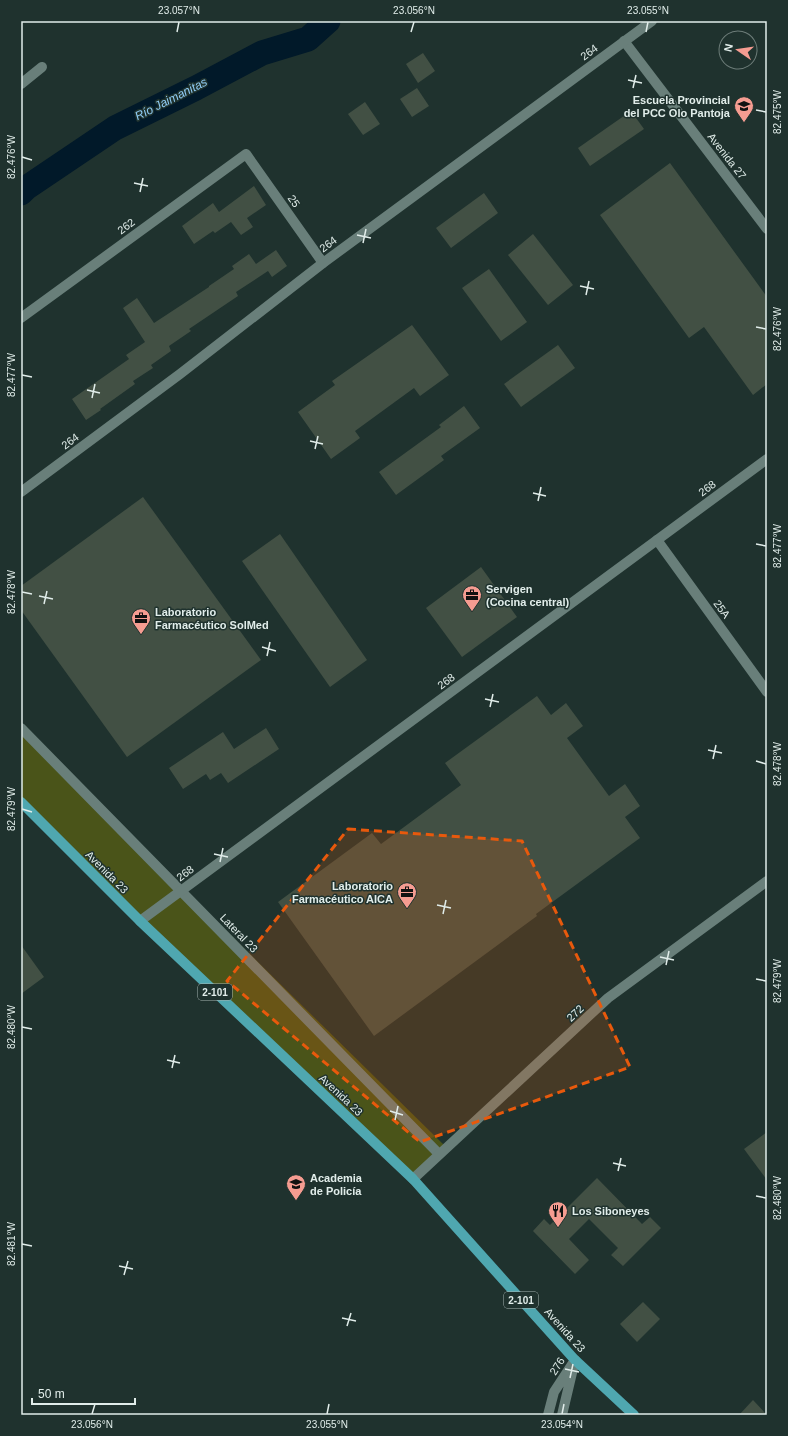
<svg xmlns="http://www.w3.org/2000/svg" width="788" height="1436" font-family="Helvetica,sans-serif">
<rect width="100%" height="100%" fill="#1f322e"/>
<!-- green -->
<path fill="#4a5419" d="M21,729L444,1145L413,1179L144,919L21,797Z"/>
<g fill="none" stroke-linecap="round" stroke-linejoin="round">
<!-- river -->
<path stroke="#011929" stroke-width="25" d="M21,193L26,188L115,128L196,88L262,53L308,39L328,21"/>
</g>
<!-- building -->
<g fill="#425044">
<path d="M423,53L435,71L418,83L406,64Z"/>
<path d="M417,88L429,106L412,117L400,99Z"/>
<path d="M365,102L380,124L363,135L348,114Z"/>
<path d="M631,111L644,129L590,166L578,148Z"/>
<path d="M670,163L767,297V384L753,395L704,327L689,338L600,215Z"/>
<path d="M254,186L266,205L247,218L253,227L241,235L231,222L215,233L213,231L194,244L182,226L213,203L219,212Z"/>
<path d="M484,193L498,213L451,248L436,228Z"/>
<path d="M533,234L573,285L548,305L508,255Z"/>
<path d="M276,250L287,266L272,277L268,271L236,292L238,296L189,329L191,331L169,346L171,351L151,365L153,368L133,381L135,384L100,409L101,410L86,420L72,399L129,359L126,355L145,342L123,308L137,298L154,323L209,287V286L234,269L232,266L249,254L256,264Z"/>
<path d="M489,269L527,322L501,341L462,288Z"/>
<path d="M412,325L449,375L420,396L414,388L355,431L360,438L331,459L298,412L335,385L332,381Z"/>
<path d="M558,345L575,368L521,407L504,384Z"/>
<path d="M464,406L480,428L441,456L444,460L396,495L379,472L441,427L439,425Z"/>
<path d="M143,497L261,660L127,757L21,610V586Z"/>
<path d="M280,534L367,660L330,687L242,561Z"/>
<path d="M481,567L517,617L462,657L426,608Z"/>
<path d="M537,696L551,715L566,703L583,726L567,738L609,796L625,784L640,806L625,817L640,838L536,914L537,916L374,1036L278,902L372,833L381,844L461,785L445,763Z"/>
<path d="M266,728L279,749L228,783L221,773L210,780L206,774L183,789L169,768L223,732L234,749Z"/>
<path d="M21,945L44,977L21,994Z"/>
<path d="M767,1132V1180L744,1149Z"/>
<path d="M597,1178L642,1224L650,1217L661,1228L623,1266L611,1255L618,1248L589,1219L569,1239L589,1260L575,1274L533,1231L544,1219L550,1225Z"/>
<path d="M643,1302L660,1319L637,1342L620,1324Z"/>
<path d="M753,1400L767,1415H739Z"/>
</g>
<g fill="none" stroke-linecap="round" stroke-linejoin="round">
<!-- minor -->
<g stroke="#697f7a" stroke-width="10">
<path d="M21,84L42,67"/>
<path d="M21,318L246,154L323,263"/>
<path d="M657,540L767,692"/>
<path d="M21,728L439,1154"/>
<path d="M140,921L767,459"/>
<path d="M548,1415L554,1392L575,1360L562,1415"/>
</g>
<!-- tertiary -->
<g stroke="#697f7a" stroke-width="10">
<path d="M624,41L767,229"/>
<path d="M21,492L180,374L323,263L652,21"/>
<path d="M413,1179L608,998L767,881"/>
</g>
<!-- primary -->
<path stroke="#4fa7b0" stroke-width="10" d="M21,802L140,921L413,1179L575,1360L634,1415"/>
</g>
<!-- marked area -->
<path fill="#e8590c" fill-opacity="0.2" stroke="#e8590c" stroke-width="3" stroke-dasharray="8 5" stroke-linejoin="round" d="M348,829L522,841L630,1067L420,1142L227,981Z"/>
<!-- ticks -->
<path fill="none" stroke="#e1edea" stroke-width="1.5" d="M177,32L179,22M411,32L414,22M646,32L648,22M628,80L642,83M633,88L636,75M756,110L766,112M22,157L32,160M134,183L148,186M140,192L143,178M357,235L371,238M363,243L366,229M580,286L594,289M586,295L589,281M756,327L766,329M22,375L32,377M87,390L100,393M92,398L95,384M310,441L323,444M315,449L318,436M533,493L546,496M538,501L541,487M756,544L766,546M22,592L32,594M39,596L53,599M44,604L47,591M262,647L276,651M267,656L270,642M485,699L499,702M490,707L493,694M708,750L722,753M713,759L716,745M756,761L766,764M22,809L32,812M214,854L228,857M220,862L223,848M437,905L451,908M443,914L446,900M660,957L674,960M666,965L669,951M756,979L766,981M22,1027L32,1029M167,1060L180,1063M172,1068L175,1055M390,1111L403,1115M395,1120L398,1106M613,1163L626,1166M618,1171L621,1158M756,1196L766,1198M22,1244L32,1246M119,1266L133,1269M124,1275L128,1261M342,1318L356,1321M347,1326L351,1313M565,1369L579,1372M570,1378L573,1364M92,1414L95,1404M327,1414L329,1404M562,1414L564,1404"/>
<!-- icons -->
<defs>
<g id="university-pin" transform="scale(1)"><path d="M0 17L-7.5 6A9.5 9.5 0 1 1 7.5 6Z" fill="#f59c91" stroke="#1f322e"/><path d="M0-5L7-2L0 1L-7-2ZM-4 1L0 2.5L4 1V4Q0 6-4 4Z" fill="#111"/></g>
<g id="office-pin" transform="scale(1)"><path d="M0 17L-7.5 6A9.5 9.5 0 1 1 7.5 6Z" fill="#f59c91" stroke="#1f322e"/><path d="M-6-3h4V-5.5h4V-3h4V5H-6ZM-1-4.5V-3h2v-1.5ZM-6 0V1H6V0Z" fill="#111"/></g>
<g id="restaurant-pin" transform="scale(1)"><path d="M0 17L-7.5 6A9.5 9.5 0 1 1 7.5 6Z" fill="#f59c91" stroke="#1f322e"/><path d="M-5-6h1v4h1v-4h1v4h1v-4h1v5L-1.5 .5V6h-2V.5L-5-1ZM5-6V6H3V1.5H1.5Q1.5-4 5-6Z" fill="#111"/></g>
</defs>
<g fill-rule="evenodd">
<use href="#university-pin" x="744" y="106"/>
<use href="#office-pin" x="472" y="595"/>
<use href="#office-pin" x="141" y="618"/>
<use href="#office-pin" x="407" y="892"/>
<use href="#university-pin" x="296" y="1184"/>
<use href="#restaurant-pin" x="558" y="1211"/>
</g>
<g text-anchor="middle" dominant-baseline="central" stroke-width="3" stroke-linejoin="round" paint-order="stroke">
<!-- shield labels -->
<g fill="#1f322e" stroke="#a7b5b2" stroke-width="1">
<rect x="198" y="984" width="34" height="16" rx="3"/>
<rect x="504" y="1292" width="34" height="16" rx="3"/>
</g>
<g font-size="10" font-weight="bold" fill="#e1edea">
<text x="215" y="992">2-101</text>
<text x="521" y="1300">2-101</text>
</g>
<!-- street labels -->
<g font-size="11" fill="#e1edea" stroke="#1f322e">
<text transform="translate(589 52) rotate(-36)">264</text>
<text transform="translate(727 156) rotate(52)">Avenida 27</text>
<text transform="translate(294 201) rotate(55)">25</text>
<text transform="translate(126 226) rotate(-36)">262</text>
<text transform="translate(328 244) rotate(-36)">264</text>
<text transform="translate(70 441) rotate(-36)">264</text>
<text transform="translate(707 488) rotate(-36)">268</text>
<text transform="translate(722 609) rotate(54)">25A</text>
<text transform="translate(446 681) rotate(-36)">268</text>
<text transform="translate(107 872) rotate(45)">Avenida 23</text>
<text transform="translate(185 873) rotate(-36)">268</text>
<text transform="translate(239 933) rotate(46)">Lateral 23</text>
<text transform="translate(575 1013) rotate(-43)">272</text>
<text transform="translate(341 1095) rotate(43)">Avenida 23</text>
<text transform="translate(565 1330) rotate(48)">Avenida 23</text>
<text transform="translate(557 1366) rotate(-58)">276</text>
</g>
<!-- poi labels -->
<g font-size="11" font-weight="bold" fill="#e1edea" stroke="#1f322e" text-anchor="start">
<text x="730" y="100" text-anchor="end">Escuela Provincial<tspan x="730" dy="13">del PCC Olo Pantoja</tspan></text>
<text x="486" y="589">Servigen<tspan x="486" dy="13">(Cocina central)</tspan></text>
<text x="155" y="612">Laboratorio<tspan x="155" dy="13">Farmacéutico SolMed</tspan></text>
<text x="393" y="886" text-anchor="end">Laboratorio<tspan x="393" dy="13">Farmacéutico AICA</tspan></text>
<text x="310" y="1178">Academia<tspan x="310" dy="13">de Policía</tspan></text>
<text x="572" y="1211">Los Siboneyes</text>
</g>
<!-- water labels -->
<g font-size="12" font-style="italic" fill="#90ccf6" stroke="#1f322e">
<text transform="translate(171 99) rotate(-27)">Río Jaimanitas</text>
</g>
</g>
<!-- border -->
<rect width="788" height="1436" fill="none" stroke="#1f322e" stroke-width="44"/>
<!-- north arrow -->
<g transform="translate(738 50) rotate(283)"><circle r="19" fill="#1f322e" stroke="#6d7d79"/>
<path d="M0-3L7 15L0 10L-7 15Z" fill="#f59c91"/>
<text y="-6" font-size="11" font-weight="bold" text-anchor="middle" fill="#e1edea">N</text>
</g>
<!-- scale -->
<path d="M32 1398v6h103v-6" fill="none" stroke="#e1edea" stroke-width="2"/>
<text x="38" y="1398" font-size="12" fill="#e1edea" stroke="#1f322e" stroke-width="3" paint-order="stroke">50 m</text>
<rect x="22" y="22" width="744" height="1392" fill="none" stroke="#e1edea" stroke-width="1.5"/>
<g font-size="10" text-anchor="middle" fill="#e1edea">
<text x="179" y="14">23.057°N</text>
<text x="414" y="14">23.056°N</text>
<text x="648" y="14">23.055°N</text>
<text transform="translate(777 112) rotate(-90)" y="4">82.475°W</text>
<text transform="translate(11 157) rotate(-90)" y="4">82.476°W</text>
<text transform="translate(777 329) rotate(-90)" y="4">82.476°W</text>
<text transform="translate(11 375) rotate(-90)" y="4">82.477°W</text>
<text transform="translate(777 546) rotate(-90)" y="4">82.477°W</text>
<text transform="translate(11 592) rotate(-90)" y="4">82.478°W</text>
<text transform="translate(777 764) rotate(-90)" y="4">82.478°W</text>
<text transform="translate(11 809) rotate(-90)" y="4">82.479°W</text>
<text transform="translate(777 981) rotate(-90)" y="4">82.479°W</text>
<text transform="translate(11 1027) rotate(-90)" y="4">82.480°W</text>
<text transform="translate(777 1198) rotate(-90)" y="4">82.480°W</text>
<text transform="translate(11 1244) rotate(-90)" y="4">82.481°W</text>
<text x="92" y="1428">23.056°N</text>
<text x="327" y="1428">23.055°N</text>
<text x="562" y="1428">23.054°N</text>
</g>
</svg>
